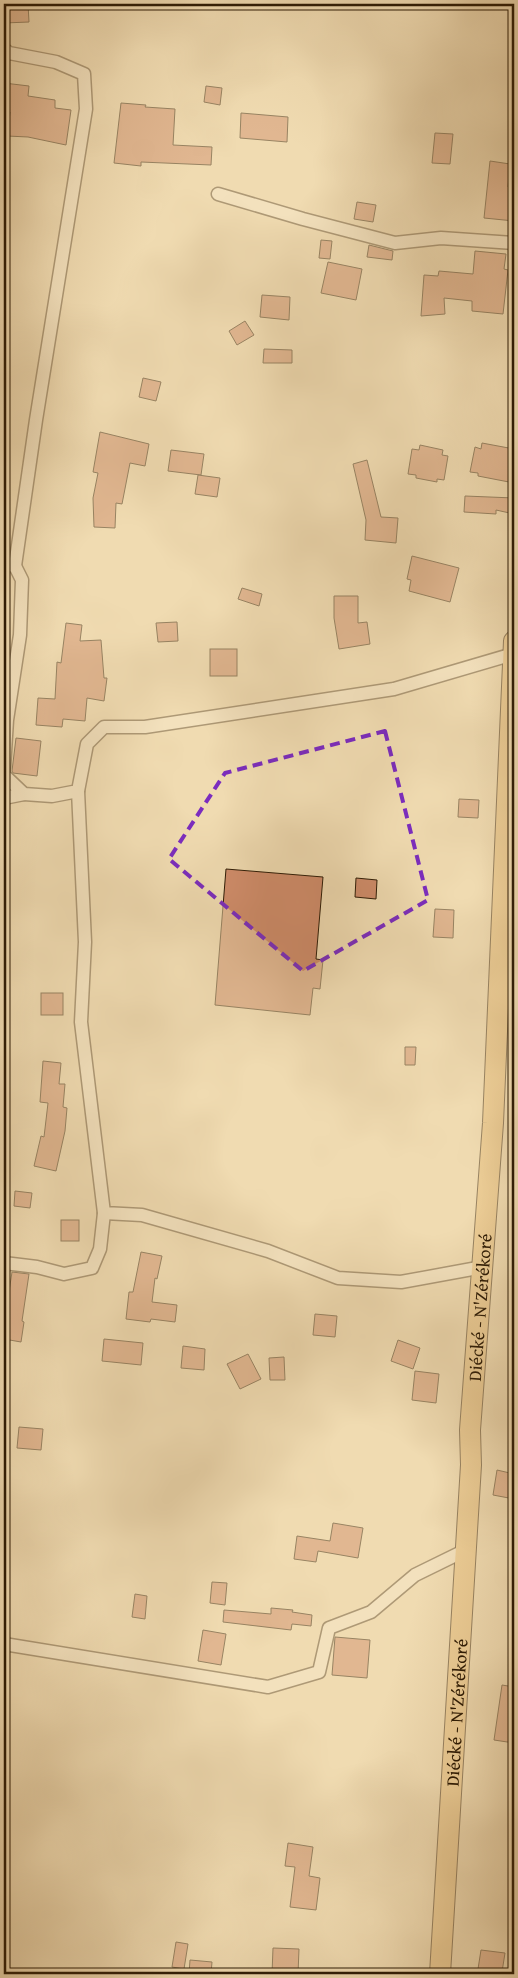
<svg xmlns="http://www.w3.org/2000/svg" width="518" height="1978" font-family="'Gentium Book Plus',serif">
<rect width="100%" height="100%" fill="#f0dbb1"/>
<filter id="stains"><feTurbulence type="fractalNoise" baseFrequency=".004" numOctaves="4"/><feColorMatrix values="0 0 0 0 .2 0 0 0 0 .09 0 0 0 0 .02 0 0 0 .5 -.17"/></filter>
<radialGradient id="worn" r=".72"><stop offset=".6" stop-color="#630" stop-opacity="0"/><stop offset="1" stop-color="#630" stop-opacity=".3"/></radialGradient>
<!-- building -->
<g fill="#cf8c6a" stroke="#2d1b05">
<path d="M4,4H28L29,22L4,23Z"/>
<path d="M4,83L29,86L28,96L55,100V108L71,110L66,145L28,137L7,136L10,112L4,111Z"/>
<path d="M206,86L222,88L220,105L204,102Z"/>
<path d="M121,103L146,105L145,107L175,109L173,145L212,147L211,165L141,162V166L114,163Z"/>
<path d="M241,113L288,117L287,142L240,138Z"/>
<path d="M435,133L453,134L450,164L432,163Z"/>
<path d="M490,161L510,164L508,187L514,188V221L484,218Z"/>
<path d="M357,202L376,205L373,222L354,219Z"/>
<path d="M321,240L332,241L330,259L319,258Z"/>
<path d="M369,245L393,251L392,260L367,257Z"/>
<path d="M475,251L506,254L504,269L508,270L503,314L472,311V301L444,298L445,314L421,316L424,275L438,276L439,271L473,274Z"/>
<path d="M328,262L362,269L356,300L321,293Z"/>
<path d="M262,295L290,297L289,320L260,317Z"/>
<path d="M245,321L254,335L237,345L229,331Z"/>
<path d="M264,349L292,350V363H263Z"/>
<path d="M143,378L161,382L156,401L139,397Z"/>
<path d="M100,432L149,444L145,466L130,463L122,504L116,503L115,528L94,527L93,498L98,473L93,472Z"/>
<path d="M482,443L514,449V483L478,476V473L470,472L475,447L481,449Z"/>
<path d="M420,445L443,450L442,455L448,456L444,480L437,479V482L416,478V475L408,474L412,449L419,450Z"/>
<path d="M171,450L204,454L201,475L168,471Z"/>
<path d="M367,460L381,517L398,518L396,543L365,540L366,520L353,464Z"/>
<path d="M198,475L220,478L217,497L195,494Z"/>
<path d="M465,496L514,498V514L496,510V514L464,512Z"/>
<path d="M412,556L459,568L450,602L409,591L411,580L407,579Z"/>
<path d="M242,588L262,594L259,606L238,599Z"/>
<path d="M334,596H358V623L367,622L370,644L339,649L334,618Z"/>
<path d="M177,622L178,641L158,642L156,623Z"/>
<path d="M66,623L82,625L80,641L101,640L104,678H107L104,701L87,698L85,721L63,719L62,727L36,725L38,698L55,699L57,662L61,663Z"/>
<rect x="210" y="649" width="27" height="27"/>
<path d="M16,738L41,741L37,776L13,773L12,771Z"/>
<path d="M459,799L479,800L478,818L458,817Z"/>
<path d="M226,869L323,877L316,959L323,960L320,989L313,988L310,1015L215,1005Z"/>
<path d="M356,878L377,880L376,899L355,897Z"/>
<path d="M435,909L454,910L453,938L433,937Z"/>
<rect x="41" y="993" width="22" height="22"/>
<path d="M405,1047H416L415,1065H405Z"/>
<path d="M43,1061L61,1063L59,1084H65L63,1107L67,1108L65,1131L56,1171L34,1166L41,1136L44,1137L48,1103L40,1102Z"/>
<path d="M15,1191L32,1193L30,1208L14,1206Z"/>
<rect x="61" y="1220" width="18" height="21"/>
<path d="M141,1252L162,1256L157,1279L155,1278L152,1302L177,1305L175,1322L151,1319L150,1322L126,1319L129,1292H133Z"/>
<path d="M12,1272L29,1274L22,1321L24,1322L21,1342L4,1339V1324Z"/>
<path d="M315,1314L337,1316L335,1337L313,1335Z"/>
<path d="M104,1339L143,1343L141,1365L102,1361Z"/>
<path d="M398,1340L420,1348L413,1369L391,1361Z"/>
<path d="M183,1346L205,1349L204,1370L181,1368Z"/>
<path d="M248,1354L261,1379L240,1389L227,1364Z"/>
<path d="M284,1357L285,1380H270L269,1358Z"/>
<path d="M415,1371L439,1374L436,1403L412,1400Z"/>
<path d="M19,1427L43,1429L41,1450L17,1448Z"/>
<path d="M497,1470L514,1474V1499L493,1495Z"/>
<path d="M333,1523L363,1528L358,1558L318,1551L316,1562L294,1559L297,1536L330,1541Z"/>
<path d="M212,1582L227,1583L225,1605L210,1603Z"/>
<path d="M135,1594L147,1596L145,1619L132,1617Z"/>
<path d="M271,1608L293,1610L292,1612L312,1615L311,1626L292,1624L291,1630L223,1622L224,1610L271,1614Z"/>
<path d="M203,1630L226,1634L221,1665L198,1661Z"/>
<path d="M335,1637L370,1640L367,1678L332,1675Z"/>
<path d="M502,1685L514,1687V1743L494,1740Z"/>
<path d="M288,1843L313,1847L309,1876L320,1878L316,1910L290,1907L295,1867L285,1866Z"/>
<path d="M176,1942L188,1944L184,1969L172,1967Z"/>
<path d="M273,1948L299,1949L298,1974H272Z"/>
<path d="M481,1950L505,1953L502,1972L478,1969Z"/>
<path d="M190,1960L212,1962L211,1974H189Z"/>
</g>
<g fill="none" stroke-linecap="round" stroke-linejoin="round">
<!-- minor casing -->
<g stroke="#5e4b30" stroke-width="15">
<g id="minor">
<path d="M4,49L9,53L56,62L84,74L86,109L36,420L15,566"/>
<path d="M218,194L303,219L395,243L441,238L514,243"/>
<path d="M4,564L15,566L22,580L20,635L7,720L4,768"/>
<path d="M4,775L24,794L52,796L78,791L87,744L104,727H145L394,689L513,654"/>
<path d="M78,791L85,942L81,1022L104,1213L142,1215L268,1251L338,1278L401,1282L483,1267"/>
<path d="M4,798L24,794"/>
<path d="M4,1263L37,1267L64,1274L92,1268L100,1249L104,1213"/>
<path d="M4,1644L268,1687L319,1672L329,1628L371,1612L415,1575L466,1550"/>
</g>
</g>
<!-- trunk casing -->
<g stroke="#2d1b05" stroke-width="22">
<g id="trunk">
<path id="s1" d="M440,1974L471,1465L470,1430L493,1123L514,641"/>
</g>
</g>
<!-- minor -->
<use href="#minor" stroke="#f5e8cc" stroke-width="12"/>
<!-- trunk -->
<use href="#trunk" stroke="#e8be78" stroke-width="20"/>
</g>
<!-- marked area -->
<path d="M0 0H518V1978H0ZM385,731L428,900L303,971L169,859L225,773Z" fill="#f0dbb1" fill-opacity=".55" fill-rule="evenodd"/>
<path fill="none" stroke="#7b2cbf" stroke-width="4" stroke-dasharray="10 6" stroke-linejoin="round" d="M385,731L428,900L303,971L169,859L225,773Z"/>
<g text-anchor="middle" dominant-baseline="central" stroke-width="4.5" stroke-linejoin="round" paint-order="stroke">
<!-- street labels -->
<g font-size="18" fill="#2d1b05" stroke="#f5e8cc">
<text stroke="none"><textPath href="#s1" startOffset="668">Diécké - N'Zérékoré</textPath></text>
<text stroke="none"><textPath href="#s1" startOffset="262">Diécké - N'Zérékoré</textPath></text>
</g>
</g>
<!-- margin -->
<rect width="518" height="1978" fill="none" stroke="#f0dbb1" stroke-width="20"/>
<rect x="5" y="5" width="508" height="1968" fill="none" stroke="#2d1b05" stroke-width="2.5"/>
<rect x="10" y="10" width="498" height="1958" fill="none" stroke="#2d1b05"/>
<rect width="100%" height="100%" filter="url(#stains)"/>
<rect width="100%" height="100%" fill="url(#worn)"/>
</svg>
